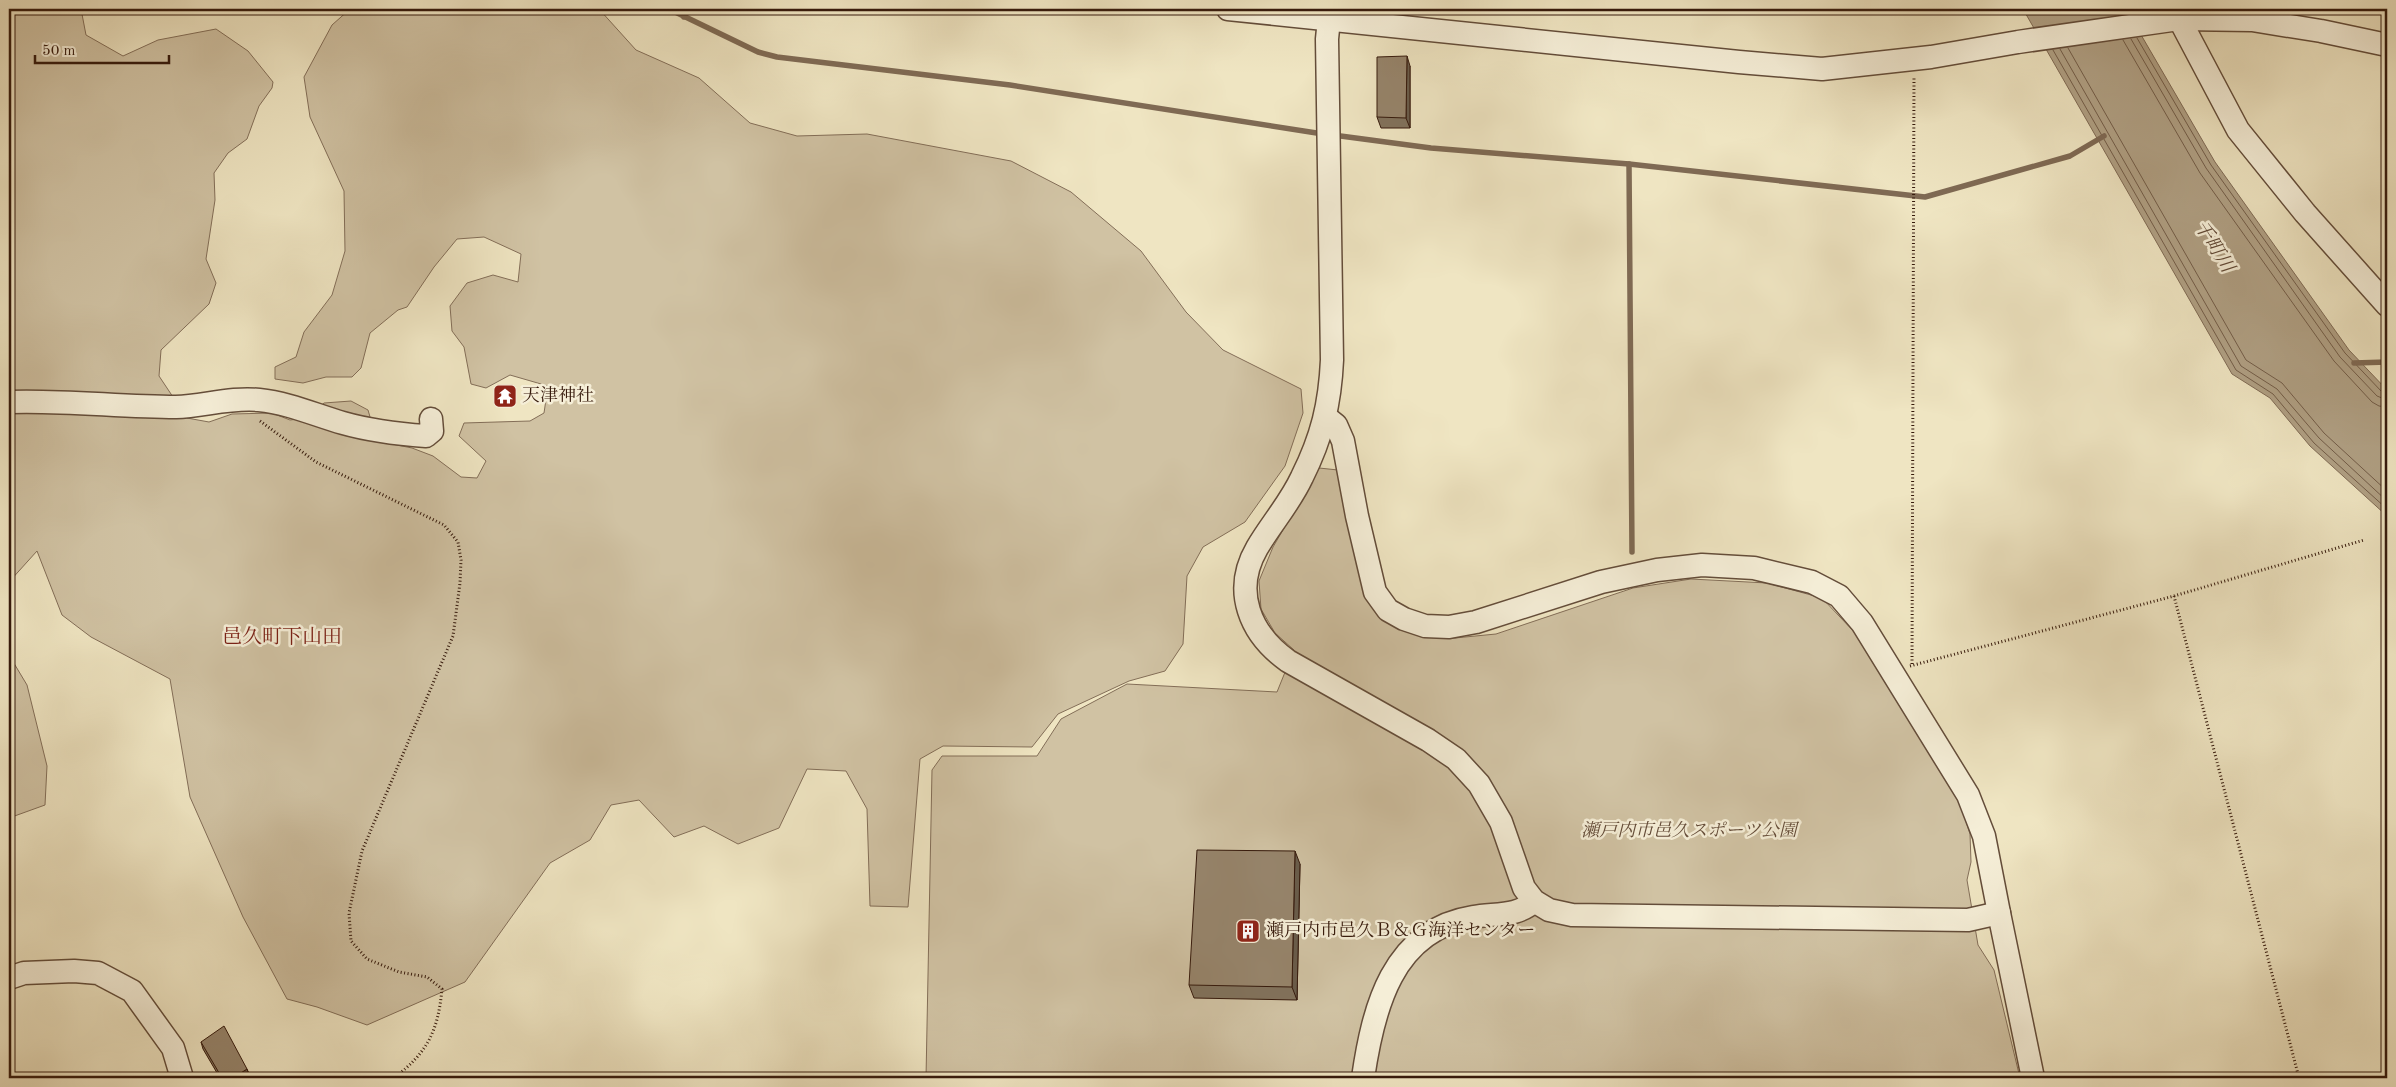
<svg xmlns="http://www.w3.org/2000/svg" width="2396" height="1087" font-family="'Old Standard TT','Noto Serif JP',serif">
<rect width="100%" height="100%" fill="#efe5c2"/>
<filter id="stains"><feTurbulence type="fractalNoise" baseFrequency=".004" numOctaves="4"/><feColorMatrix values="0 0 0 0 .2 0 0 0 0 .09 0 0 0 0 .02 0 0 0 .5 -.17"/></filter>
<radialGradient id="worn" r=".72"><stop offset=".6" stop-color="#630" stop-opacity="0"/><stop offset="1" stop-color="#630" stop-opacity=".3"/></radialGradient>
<!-- green -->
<g fill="#d0c2a3" stroke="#836e58">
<path d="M9,9H81L86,35L123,56L158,40L216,29L248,51L273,82L272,88L259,106L247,139L228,153L214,173L215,200L206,259L216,283L209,304L161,350L159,376L187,418L209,422L232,414L272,413L290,420L306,418L324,403L351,401L368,410L377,441L412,448L433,456L461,477L477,478L486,461L459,436L464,423L530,421L544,413L548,386L510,375L486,388L471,384L464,347L452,331L450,306L467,283L493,275L518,282L521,254L484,237L457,239L434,267L407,307L398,310L370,333L361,368L352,377H326L303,383L275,379V367L296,357L304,332L332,295L345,251L344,191L310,117L304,77L332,25L350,9H599L636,50L699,78L750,123L797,136L867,134L1011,161L1071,192L1141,251L1186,312L1223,350L1301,389L1303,413L1285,466L1245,522L1203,547L1187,576L1183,644L1165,671L1129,681L1058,714L1032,747L943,746L920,759L908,907L870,906L867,809L846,771L807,769L779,828L738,844L704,826L674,837L639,800L611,805L590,840L550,863L465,982L367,1025L317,1007L287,999L243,917L190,797L170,679L91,637L62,615L37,551L9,582Z"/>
<path d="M1319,468L1338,470L1382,617L1407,632L1455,638L1496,634L1633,588L1691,579L1767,583L1822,598L1857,635L1956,789L1970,834L1971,862L1967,880L1978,945L1994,970L2020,1078H926L932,770L942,756H1037L1061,719L1127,684L1277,692L1294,650L1275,633L1261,609L1259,581L1273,547Z"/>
<path d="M9,655L27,685L47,766L45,805L9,818Z"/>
</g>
<!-- water -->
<path fill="#b0a084" stroke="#7f6a54" d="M2023,9H2126L2215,162L2349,350L2387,390V516L2310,446L2270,398L2232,374Z"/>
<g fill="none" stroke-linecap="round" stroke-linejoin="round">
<!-- shore -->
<g stroke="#735d48" stroke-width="1">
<path d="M2137,38L2211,165L2345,353L2382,392L2387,393"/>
<path d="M2131,39L2206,168L2340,357L2377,396L2387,400"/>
<path d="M2123,40L2200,173L2334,361L2372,402L2379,406L2387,407"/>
<path d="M2068,48L2246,360L2282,383L2324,433L2387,491"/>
<path d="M2060,49L2241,366L2277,389L2319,438L2387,501"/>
<path d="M2053,50L2236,370L2273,394L2314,443L2387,509"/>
</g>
<!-- stream -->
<g stroke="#7f6a54" stroke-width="5.5">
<path d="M669,9L758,52L777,57L1010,85L1323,134"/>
<path d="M684,17L685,9"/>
<path d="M1333,135L1431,148L1629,164L1925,197L2070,156L2104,136"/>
<path d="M1629,164L1632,552"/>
<path d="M2354,363L2387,362"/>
</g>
<!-- minor casing -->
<g stroke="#644d3a" stroke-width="25">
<g id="minor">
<path d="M1228,9L1739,62L1822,69L1931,57L2018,42L2179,19L2252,20L2321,31L2387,45"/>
<path d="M2174,9L2238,130L2305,213L2387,305"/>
<path d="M1329,19L1327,39L1332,360C1330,404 1322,437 1302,477C1290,503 1271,524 1257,548C1232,591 1250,634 1288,661L1428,740L1456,759L1479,784L1501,822L1524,888L1534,901L1549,910L1572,915L1968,920L1999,913L2033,1078"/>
<path d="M9,402C65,400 120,407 176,407C203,406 232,397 259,400C289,403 315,415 343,423C371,431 397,434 426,436L432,431L431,419"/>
<path d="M1326,417L1336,425L1343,441L1357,516L1375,592L1388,610L1404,619L1425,626L1449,627L1476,622L1601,582L1657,570L1702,565L1754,568L1812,582L1839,596L1862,623L1968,795L1984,836L1999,913"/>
<path d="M9,978L24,973L74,971L98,973L132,991L173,1048L182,1078"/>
<path d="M1363,1078C1373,1009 1392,930 1473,917C1495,913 1518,917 1534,901"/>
</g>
</g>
<!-- path -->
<g stroke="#361a0c" stroke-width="3" stroke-dasharray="1 2.5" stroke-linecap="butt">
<path d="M260,421L316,462L444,525L458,542L461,560L460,583L453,636L362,851L349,913L351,941L367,959L399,972L427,977L442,989C438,1031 428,1052 394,1078"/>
<path d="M2174,596L2299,1078"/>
<path d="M1912,664L1914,78"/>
<path d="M1910,666L2174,596L2364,540"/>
</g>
<!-- minor -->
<use href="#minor" stroke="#f5eed7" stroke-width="22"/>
</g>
<!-- wall -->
<g fill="#81725c" stroke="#361a0c">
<path d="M1410,66V128H1381L1377,117Z"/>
<path d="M1300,864L1297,1000L1194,998L1189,985Z"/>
<path d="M201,1042L247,1069L251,1078H220L203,1049Z"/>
</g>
<!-- shaded-wall -->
<g fill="#695c4b" stroke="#361a0c">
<path d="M1407,56L1410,66V128L1406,118Z"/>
<path d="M1295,851L1300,864L1297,1000L1292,987Z"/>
<path d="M247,1069L249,1075L245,1078H233Z"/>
</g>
<!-- building -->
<g fill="#96846b" stroke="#361a0c">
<path d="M1407,56L1406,118L1377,117V57Z"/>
<path d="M1197,850L1295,851L1292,987L1189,985Z"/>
<path d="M224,1026L247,1069L233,1078H222L201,1042Z"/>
<path d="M247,1073L251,1078H239Z"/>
</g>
<!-- icons -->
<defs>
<g id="temple-square" transform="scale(1.25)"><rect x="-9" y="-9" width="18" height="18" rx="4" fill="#8f2418" stroke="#f5eed7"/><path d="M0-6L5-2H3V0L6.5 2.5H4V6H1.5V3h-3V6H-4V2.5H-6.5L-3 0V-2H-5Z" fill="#fff"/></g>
<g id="building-square" transform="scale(1.25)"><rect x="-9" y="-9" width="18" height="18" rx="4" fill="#8f2418" stroke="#f5eed7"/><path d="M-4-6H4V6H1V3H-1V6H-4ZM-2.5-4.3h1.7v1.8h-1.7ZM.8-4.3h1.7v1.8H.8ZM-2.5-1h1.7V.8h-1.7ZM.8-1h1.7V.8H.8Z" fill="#fff"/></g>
</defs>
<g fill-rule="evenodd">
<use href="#temple-square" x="505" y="396"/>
<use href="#building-square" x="1248" y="931"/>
</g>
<g text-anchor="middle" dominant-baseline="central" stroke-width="5" stroke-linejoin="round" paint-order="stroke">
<!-- poi labels -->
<g font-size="18" fill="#361a0c" stroke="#f5eed7" text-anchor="start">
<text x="522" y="396">天津神社</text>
<text x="1266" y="931">瀬戸内市邑久Ｂ＆Ｇ海洋センター</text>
</g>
<!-- park labels -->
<g font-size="18" font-style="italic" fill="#644c39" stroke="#f5eed7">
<text x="1689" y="831">瀬戸内市邑久スポーツ公園</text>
</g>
<!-- water labels -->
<g font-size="19" font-style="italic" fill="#614936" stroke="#f5eed7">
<text transform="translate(2213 247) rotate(58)">千町川</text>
</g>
<!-- quarter labels -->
<g font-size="20" fill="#7a1f14" stroke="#f5eed7">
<text x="282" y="638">邑久町下山田</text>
</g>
</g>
<!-- margin -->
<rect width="2396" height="1087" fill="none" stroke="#efe5c2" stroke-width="30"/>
<rect x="10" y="10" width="2376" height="1067" fill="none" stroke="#361a0c" stroke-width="2.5"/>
<rect x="15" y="15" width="2366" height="1057" fill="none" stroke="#361a0c"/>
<!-- scale -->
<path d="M35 55v8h134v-8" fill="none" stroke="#361a0c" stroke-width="2.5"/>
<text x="42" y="55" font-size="15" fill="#361a0c" stroke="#f5eed7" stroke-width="4" paint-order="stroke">50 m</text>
<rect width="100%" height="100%" filter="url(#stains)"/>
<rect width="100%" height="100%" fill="url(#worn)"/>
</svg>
